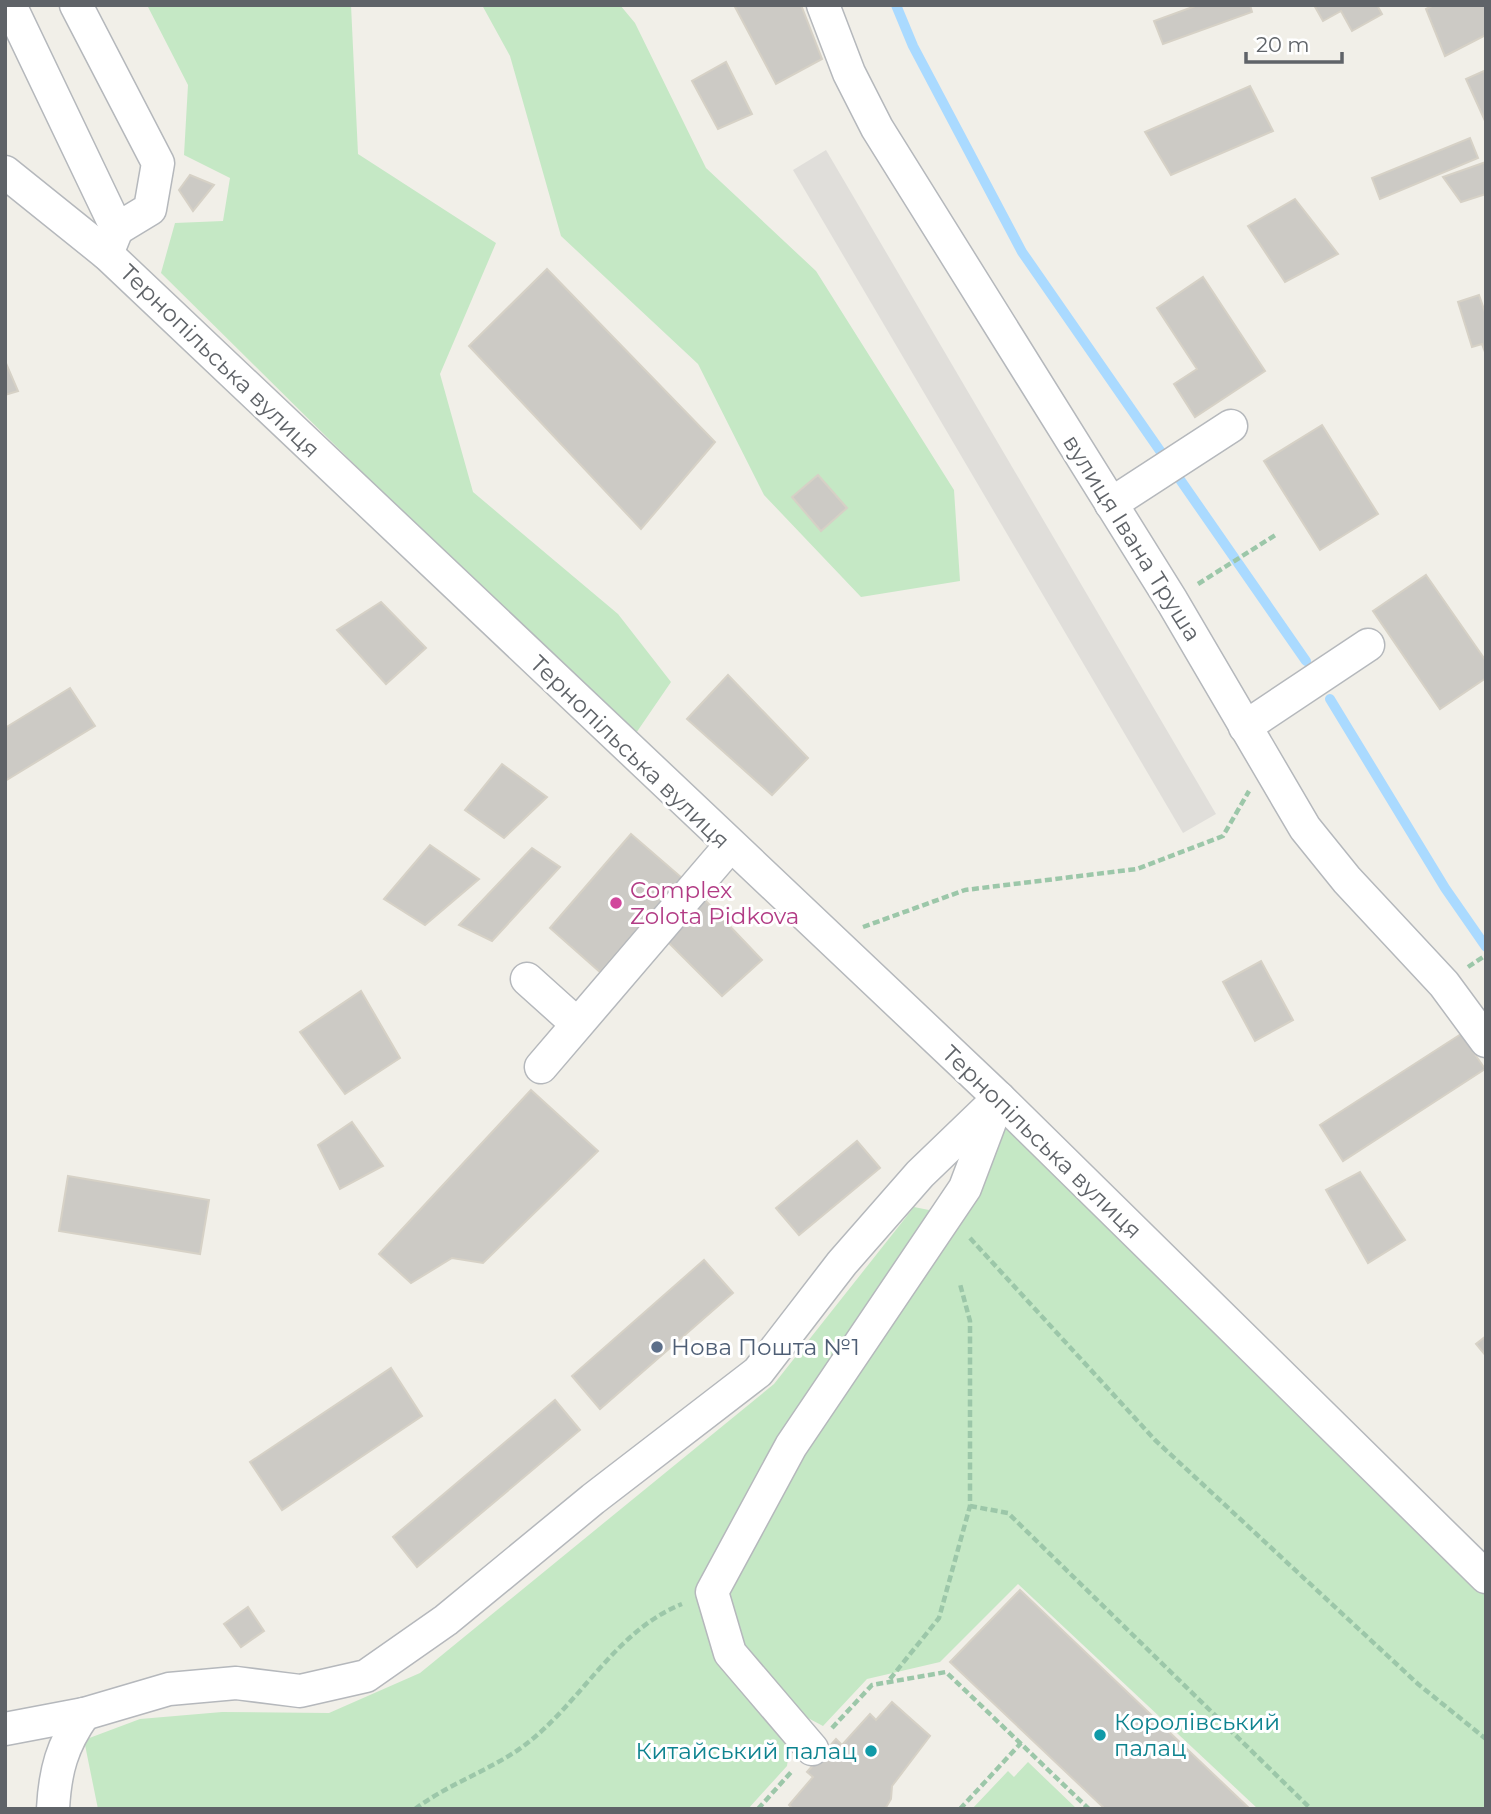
<svg xmlns="http://www.w3.org/2000/svg" width="1491" height="1814" font-family="Montserrat,sans-serif">
<rect width="100%" height="100%" fill="#f1efe8"/>
<!-- industrial -->
<path fill="#e0deda" d="M826,150L1216,814L1183,833L793,170Z"/>
<!-- green -->
<g fill="#c5e8c5">
<path d="M147,5H351L358,154L496,243L440,374L473,492L618,614L671,682L632,739L161,273L175,223L223,221L230,178L184,155L188,85Z"/>
<path d="M482,5H620L635,23L706,168L816,271L954,490L960,581L861,597L764,495L698,364L561,236L510,56Z"/>
<path d="M999,1098L1486,1577V1809H1258L1018,1584L940,1662L867,1679L823,1726L789,1708L777,1720L789,1751L787,1766L748,1809H98L84,1740L140,1719L222,1712L329,1713L420,1673L774,1384L914,1207L949,1214Z"/>
<path d="M1028,1762L1077,1809H972L1008,1771L1014,1777Z"/>
</g>
<g fill="none" stroke-linecap="round" stroke-linejoin="round">
<!-- stream -->
<g stroke="#aadaff" stroke-width="10">
<path d="M896,5L913,46L1022,252L1306,661"/>
<path d="M1330,699L1445,888L1486,947"/>
</g>
</g>
<!-- building -->
<g fill="#cccac5" stroke="#d6d1c6" stroke-width="2">
<path d="M734,5H801L822,59L776,84Z"/>
<path d="M1198,5H1250L1252,12L1163,44L1154,21Z"/>
<path d="M1314,5H1377L1382,14L1352,31L1341,11L1323,21Z"/>
<path d="M1434,5H1486V35L1445,56L1426,9Z"/>
<path d="M726,62L752,114L718,129L692,81Z"/>
<path d="M1486,70V123L1466,79Z"/>
<path d="M1250,86L1273,131L1171,175L1145,132Z"/>
<path d="M1470,138L1478,158L1380,199L1372,178Z"/>
<path d="M1486,162V194L1461,202L1443,177Z"/>
<path d="M190,175L214,185L193,211L179,190Z"/>
<path d="M1295,199L1338,254L1285,282L1248,226Z"/>
<path d="M547,269L715,442L641,529L469,346Z"/>
<path d="M1203,277L1265,371L1195,417L1174,384L1197,369L1157,308Z"/>
<path d="M1479,295L1486,315V355L1482,344L1472,347L1458,302Z"/>
<path d="M5,361L18,391L5,395Z"/>
<path d="M1322,425L1378,514L1320,550L1264,461Z"/>
<path d="M818,475L847,508L821,531L792,497Z"/>
<path d="M1426,575L1486,661V678L1440,709L1373,611Z"/>
<path d="M381,602L426,648L386,684L337,630Z"/>
<path d="M728,675L808,758L772,795L687,719Z"/>
<path d="M70,688L95,726L5,781V728Z"/>
<path d="M502,764L547,797L504,838L465,810Z"/>
<path d="M631,834L682,878L600,972L550,928Z"/>
<path d="M430,845L479,879L425,925L384,899Z"/>
<path d="M532,848L560,867L492,941L459,925Z"/>
<path d="M703,898L762,960L722,996L664,938Z"/>
<path d="M1261,961L1293,1020L1255,1041L1223,982Z"/>
<path d="M361,991L400,1058L345,1094L300,1032Z"/>
<path d="M1461,1034L1485,1069L1343,1161L1320,1125Z"/>
<path d="M531,1090L598,1151L483,1263L452,1258L411,1283L379,1254Z"/>
<path d="M352,1122L383,1166L340,1189L318,1145Z"/>
<path d="M857,1141L880,1168L799,1235L776,1208Z"/>
<path d="M1360,1172L1405,1240L1368,1263L1326,1190Z"/>
<path d="M68,1176L209,1200L200,1254L59,1231Z"/>
<path d="M704,1260L733,1293L600,1409L572,1376Z"/>
<path d="M1486,1336V1356L1476,1344Z"/>
<path d="M391,1368L422,1416L282,1510L250,1462Z"/>
<path d="M555,1400L580,1430L417,1567L393,1537Z"/>
<path d="M1020,1590L1250,1809H1105L950,1662Z"/>
<path d="M248,1607L264,1631L241,1647L224,1624Z"/>
<path d="M892,1702L930,1736L892,1786L891,1799L885,1809H793L789,1805L813,1777L807,1772L836,1739L842,1745L870,1714L876,1720Z"/>
</g>
<g fill="none" stroke-linecap="round" stroke-linejoin="round">
<!-- minor casing -->
<g stroke="#b5b8bc" stroke-width="35">
<g id="minor">
<path d="M10,5L117,229L107,254"/>
<path d="M76,5L158,163L150,209L117,229"/>
<path d="M823,5L849,73L877,128L1172,601L1305,828L1347,880L1444,984L1486,1041"/>
<path d="M5,172L107,254L999,1098L1486,1577"/>
<path d="M1111,504L1231,426"/>
<path d="M1245,727L1368,645"/>
<path d="M527,979L577,1024"/>
<path d="M541,1067L730,846"/>
<path d="M5,1729L84,1714L169,1689L236,1683L300,1691L366,1676L446,1620L593,1499L758,1372L842,1263L920,1174L999,1098"/>
<path d="M812,1749L730,1653L712,1592L791,1446L965,1188L996,1106"/>
<path d="M53,1809C55,1771 62,1745 84,1714"/>
</g>
</g>
<!-- path -->
<g stroke="#9cc7a9" stroke-width="4.5" stroke-dasharray="7 3.5" stroke-linecap="butt">
<path d="M1198,584L1277,534"/>
<path d="M863,927L965,890L1137,869L1223,836L1249,791"/>
<path d="M1468,967L1486,955"/>
<path d="M970,1238L1155,1440L1418,1684L1486,1739"/>
<path d="M970,1506L1008,1513L1311,1809"/>
<path d="M890,1679L939,1618L970,1506V1321L960,1284"/>
<path d="M832,1728L872,1685L946,1672L1089,1809"/>
<path d="M415,1809C447,1785 485,1772 518,1750C579,1708 612,1632 682,1604"/>
<path d="M758,1809L793,1770"/>
<path d="M960,1809L1021,1743"/>
</g>
<!-- minor -->
<use href="#minor" stroke="#fff" stroke-width="32"/>
</g>
<!-- markers -->
<circle fill="#d1479c" stroke="#fff" stroke-width="2.5" cx="616" cy="903" r="7"/>
<circle fill="#5c6f8a" stroke="#fff" stroke-width="2.5" cx="657" cy="1347" r="7"/>
<g fill="#0f9aa8" stroke="#fff" stroke-width="2.5">
<circle cx="1100" cy="1735" r="7"/>
<circle cx="871" cy="1751" r="7"/>
</g>
<g text-anchor="middle" dominant-baseline="central" stroke-width="6" stroke-linejoin="round" paint-order="stroke">
<!-- street labels -->
<g font-size="23" fill="#5f6368" stroke="#fff">
<text transform="translate(220 361) rotate(44)">Тернопільська вулиця</text>
<text transform="translate(1132 538) rotate(58)">вулиця Івана Труша</text>
<text transform="translate(630 752) rotate(44)">Тернопільська вулиця</text>
<text transform="translate(1042 1142) rotate(44)">Тернопільська вулиця</text>
</g>
<!-- hotel labels -->
<g font-size="23" fill="#b23c85" stroke="#fff" text-anchor="start">
<text x="630" y="890">Complex<tspan x="630" dy="26">Zolota Pidkova</tspan></text>
</g>
<!-- service labels -->
<g font-size="23" fill="#4e5e75" stroke="#fff" text-anchor="start">
<text x="671" y="1347">Нова Пошта №1</text>
</g>
<!-- culture labels -->
<g font-size="23" fill="#0d838f" stroke="#fff" text-anchor="start">
<text x="1114" y="1722">Королівський<tspan x="1114" dy="26">палац</tspan></text>
<text x="857" y="1751" text-anchor="end">Китайський палац</text>
</g>
</g>
<!-- border -->
<rect width="1491" height="1814" fill="none" stroke="#5f6368" stroke-width="14"/>
<!-- scale -->
<path d="M1246 52v10h96v-10" fill="none" stroke="#5f6368" stroke-width="3.5"/>
<text x="1256" y="52" font-size="21" fill="#5f6368" stroke="#ffffff" stroke-width="5" paint-order="stroke">20 m</text>
</svg>
